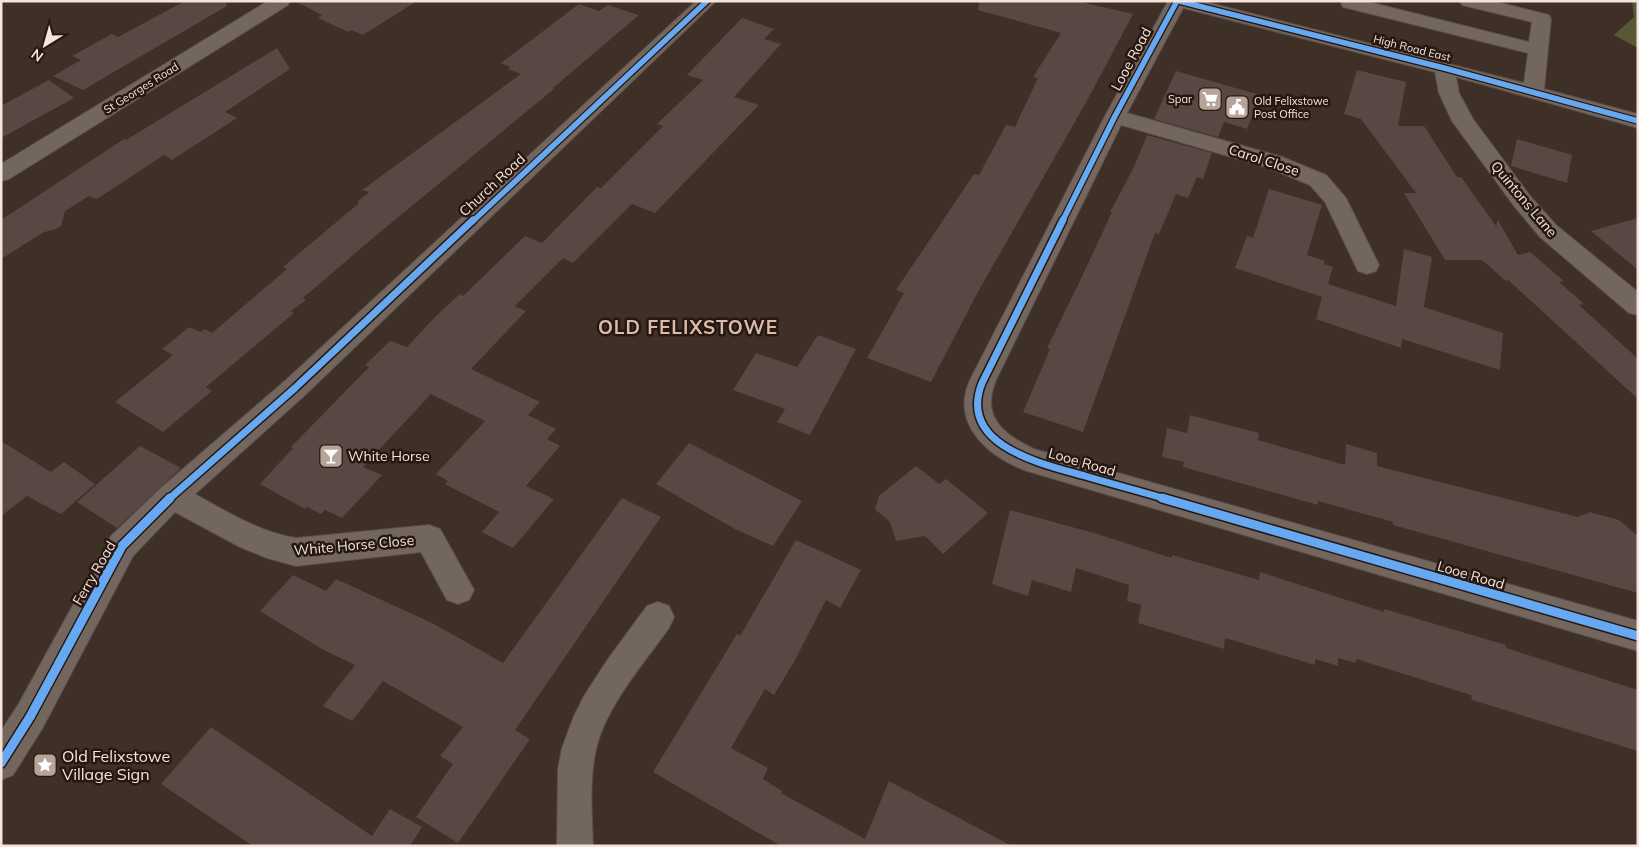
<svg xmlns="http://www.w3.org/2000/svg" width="1639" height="847" font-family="Mulish,sans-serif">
<rect width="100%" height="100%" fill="#3e2f27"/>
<!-- green -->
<path fill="#585836" d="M1632,1H1638V48L1614,35L1634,17Z"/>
<!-- building -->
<g fill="#584743">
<path d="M185,1H225L227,6L83,90L53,76L81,60L72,56L112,34L118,37Z"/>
<path d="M295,1H417L363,35L351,30L348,32L318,18L322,15Z"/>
<path d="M979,1H1077L1133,14L1088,99L979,290L931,382L867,358L904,293L896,290L974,174L979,175L1006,125L1015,127L1038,78L1033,77L1061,33L978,10Z"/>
<path d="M579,4L599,11L608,5L639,15L553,88L554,89L373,238L303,298L306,300L291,311L294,313L206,387L212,391L163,432L115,402L173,355L162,349L189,327L200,332L205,329L212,333L287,269L283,267L359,203L357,202L369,192L362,190L521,74L508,69L511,67L501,63Z"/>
<path d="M742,18L774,29L764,39L781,44L734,97L759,105L655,213L632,204L573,263L563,258L515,306L526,311L471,369L540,402L528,415L556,429L547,439L560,446L526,486L554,499L513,548L482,532L499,512L445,484L448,481L436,474L485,421L431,394L363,467L382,475L342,518L325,510L321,514L307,507L305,509L260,484L293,448L291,447L369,367L365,365L390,341L407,347L438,314L460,294L463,296L525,236L542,243L597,187L601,188L663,126L657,124L703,80L687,75Z"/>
<path d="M277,48L290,69L225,112L237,118L172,160L164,155L97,199L89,196L65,211L61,226L54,230L44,232L1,259V220L124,139L126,140Z"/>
<path d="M1357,70L1406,82L1398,126H1424L1457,177H1461L1496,226L1498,220L1518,255L1530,252L1564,281L1559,282L1584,304L1579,305L1638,359V399L1507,279V282L1482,260H1445L1404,193H1416L1361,119L1344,114Z"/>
<path d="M1176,71L1260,95L1247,129L1224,122L1218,137L1154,119Z"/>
<path d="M49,80L74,98L1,138V106Z"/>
<path d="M1147,135L1212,153L1203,179L1197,177L1188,198L1176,194L1159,234L1155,233L1083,432L1023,412L1050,349L1047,348L1078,285L1112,212H1110L1133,169Z"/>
<path d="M1517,139L1572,155L1567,183L1511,166Z"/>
<path d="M1269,189L1322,205L1307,255L1325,261L1324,264L1333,267L1328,284L1396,306L1404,249L1432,257L1424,307L1503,333L1500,370L1402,339L1401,348L1316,319L1322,297L1235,268L1247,236L1253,238Z"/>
<path d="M1638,218V270L1591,231Z"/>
<path d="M818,335L856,349L810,435L777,422L785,409L733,390L756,353L797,367Z"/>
<path d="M1190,415L1259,433L1258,440L1345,465L1346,444L1377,453V466L1578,517L1590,512L1619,520L1638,536V593L1393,525V522L1318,501V505L1183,467L1184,462L1162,457L1167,428L1187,433Z"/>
<path d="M1,441L51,472L64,462L95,484L61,514L27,496L1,516Z"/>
<path d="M689,443L802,501L773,546L735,529L656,484Z"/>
<path d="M140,446L181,468L117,528L77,502Z"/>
<path d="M916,466L939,484L946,479L988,513L943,554L925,536L896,541L890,522L875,509L879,496Z"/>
<path d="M622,498L661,517L515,730L530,739L458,843L416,817L453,764L440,756L463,727L383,681L352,721L323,706L355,665L322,649L260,611L293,575L326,591L336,579L434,624L503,663Z"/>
<path d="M1010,510L1094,533L1172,558V555L1259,580L1260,572L1384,612V609L1506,645V648L1638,690V751L1472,700L1471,695L1356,659V663L1338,658V666L1315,659V665L1225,638L1224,649L1138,623L1141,605L1127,601L1129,585L1076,568L1071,592L1032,580L1028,596L992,584Z"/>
<path d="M796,540L861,570L840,608L826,600L794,662L774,695L765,689L731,748L768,768L763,779L782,791L781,793L865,839L889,781L1012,846H781L653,772L737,634L740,636Z"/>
<path d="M211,727L372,836L390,809L422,827L410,846H253L161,784Z"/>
</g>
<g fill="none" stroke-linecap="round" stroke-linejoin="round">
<!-- minor casing -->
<g stroke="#5a4c45" stroke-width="2">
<g id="minor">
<path d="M268,1H290L288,5L9,179L1,181V164Z"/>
<path d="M696,1H716L304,396L195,494C227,512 259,532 296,538L429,525L440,529L474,590L469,600L458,604L447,600L421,552L296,566L267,558L240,547L175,512L133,556L42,729L13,775L1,780V731L18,705L111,536L162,487L286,380Z"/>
<path d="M1168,1H1202L1524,83L1528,53L1343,7L1341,3L1342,1H1365L1529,42L1532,22L1462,5L1460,1H1493L1549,15L1551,19L1544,89L1638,114V128L1456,77L1459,93L1473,119L1530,196L1556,225L1638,292V315L1629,313L1540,237L1514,206L1452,121L1439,93L1435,72L1183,8L1127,113L1282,157L1326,175L1346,198L1379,265L1376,271L1367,274L1358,271L1325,202L1310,185L1266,167L1121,125L996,380C981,416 1002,434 1034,449L1638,621V651L1027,471C988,457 950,424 970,380L1105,116Z"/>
<path d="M658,602L669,606L674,617L669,628C644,663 606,706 596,749C589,781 592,814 593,846H557L558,769L562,748L574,716L584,696L608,659L647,606Z"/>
</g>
</g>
<!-- minor -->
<use href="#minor" fill="#73665f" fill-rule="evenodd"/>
<!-- cycleway-far2 casing -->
<g stroke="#251811" stroke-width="8">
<g id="cycleway-far2">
<path d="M1179,1L1444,68L1638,121"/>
<path d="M472,222L707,1"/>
<path d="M1062,222L1115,116L1177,1"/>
</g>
</g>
<!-- cycleway-far1 casing -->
<g stroke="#251811" stroke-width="10">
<g id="cycleway-far1">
<path d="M1063,220L982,383C957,446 1043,464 1085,476C1112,484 1139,491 1166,499"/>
<path d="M169,499L295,388L473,220"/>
</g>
</g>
<!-- cycleway casing -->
<g stroke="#251811" stroke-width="12">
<g id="cycleway">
<path d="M1162,498L1638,636"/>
<path d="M1,763L30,717L122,546L170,498"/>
</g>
</g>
<!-- cycleway-far2 -->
<use href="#cycleway-far2" stroke="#66a8f1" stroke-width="5.5"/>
<!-- cycleway-far1 -->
<use href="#cycleway-far1" stroke="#66a8f1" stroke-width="7"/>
<!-- cycleway -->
<use href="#cycleway" stroke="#66a8f1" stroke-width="9"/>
</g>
<!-- icons -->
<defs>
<g id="supermarket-square" transform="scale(1.25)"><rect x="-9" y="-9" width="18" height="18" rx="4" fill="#b6a49b" stroke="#251811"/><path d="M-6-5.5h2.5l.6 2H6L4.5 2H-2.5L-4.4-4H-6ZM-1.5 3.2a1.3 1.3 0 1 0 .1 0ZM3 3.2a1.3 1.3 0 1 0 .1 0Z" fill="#fff"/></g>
<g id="civic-square" transform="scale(1.25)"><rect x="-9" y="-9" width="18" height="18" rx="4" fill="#b6a49b" stroke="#251811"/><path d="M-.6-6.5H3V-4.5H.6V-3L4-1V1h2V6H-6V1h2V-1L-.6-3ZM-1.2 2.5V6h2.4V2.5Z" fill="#fff"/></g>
<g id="bar-square" transform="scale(1.25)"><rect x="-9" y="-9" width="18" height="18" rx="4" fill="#b6a49b" stroke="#251811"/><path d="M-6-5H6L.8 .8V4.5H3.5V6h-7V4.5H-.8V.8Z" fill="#fff"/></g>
<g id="sight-square" transform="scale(1.25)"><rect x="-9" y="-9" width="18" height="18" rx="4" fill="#b6a49b" stroke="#251811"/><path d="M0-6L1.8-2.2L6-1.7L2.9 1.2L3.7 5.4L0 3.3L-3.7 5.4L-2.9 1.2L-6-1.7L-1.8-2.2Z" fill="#fff"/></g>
</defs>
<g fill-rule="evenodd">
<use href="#supermarket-square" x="1210" y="99"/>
<use href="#civic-square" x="1237" y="107"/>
<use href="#bar-square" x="331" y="456"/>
<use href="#sight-square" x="45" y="765"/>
</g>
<g text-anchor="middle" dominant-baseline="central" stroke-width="5" stroke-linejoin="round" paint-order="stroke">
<!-- far-street labels -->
<g font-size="11" fill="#f6e3da" stroke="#251811">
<text transform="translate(1412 48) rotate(14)">High Road East</text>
<text transform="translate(141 88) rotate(-32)">St Georges Road</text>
</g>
<!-- far-poi labels -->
<g font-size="11" fill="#f6e3da" stroke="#251811" text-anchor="end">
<text x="1192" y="99">Spar</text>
<text x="1254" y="101" text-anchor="start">Old Felixstowe<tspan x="1254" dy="13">Post Office</tspan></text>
</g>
<!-- street labels -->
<g font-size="14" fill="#f6e3da" stroke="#251811">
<text transform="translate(1131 59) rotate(-62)">Looe Road</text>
<text transform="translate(1264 160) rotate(18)">Carol Close</text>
<text transform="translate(492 185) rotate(-43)">Church Road</text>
<text transform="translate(1524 199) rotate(50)">Quintons Lane</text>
<text transform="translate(1082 462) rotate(16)">Looe Road</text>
<text transform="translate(354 545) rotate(-5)">White Horse Close</text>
<text transform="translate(94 573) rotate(-60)">Ferry Road</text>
<text transform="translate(1471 575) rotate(16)">Looe Road</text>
</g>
<!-- poi labels -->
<g font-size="14" fill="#f6e3da" stroke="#251811" text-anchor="start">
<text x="348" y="456">White Horse</text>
</g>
<!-- near-poi labels -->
<g font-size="16" fill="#f6e3da" stroke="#251811" text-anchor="start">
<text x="62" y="756">Old Felixstowe<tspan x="62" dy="18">Village Sign</tspan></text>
</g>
<!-- district labels -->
<g font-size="19" font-weight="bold" letter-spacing="1" fill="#ddbaa8" stroke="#251811">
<text x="688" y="327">OLD FELIXSTOWE</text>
</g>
</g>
<!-- border -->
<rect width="1639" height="847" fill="none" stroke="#f6e3da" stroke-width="5"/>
<!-- north arrow -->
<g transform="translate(45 45) rotate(217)" stroke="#251811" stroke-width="4" paint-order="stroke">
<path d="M0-4L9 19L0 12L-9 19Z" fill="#f6e3da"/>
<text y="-8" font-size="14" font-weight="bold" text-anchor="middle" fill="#f6e3da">N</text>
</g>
</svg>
